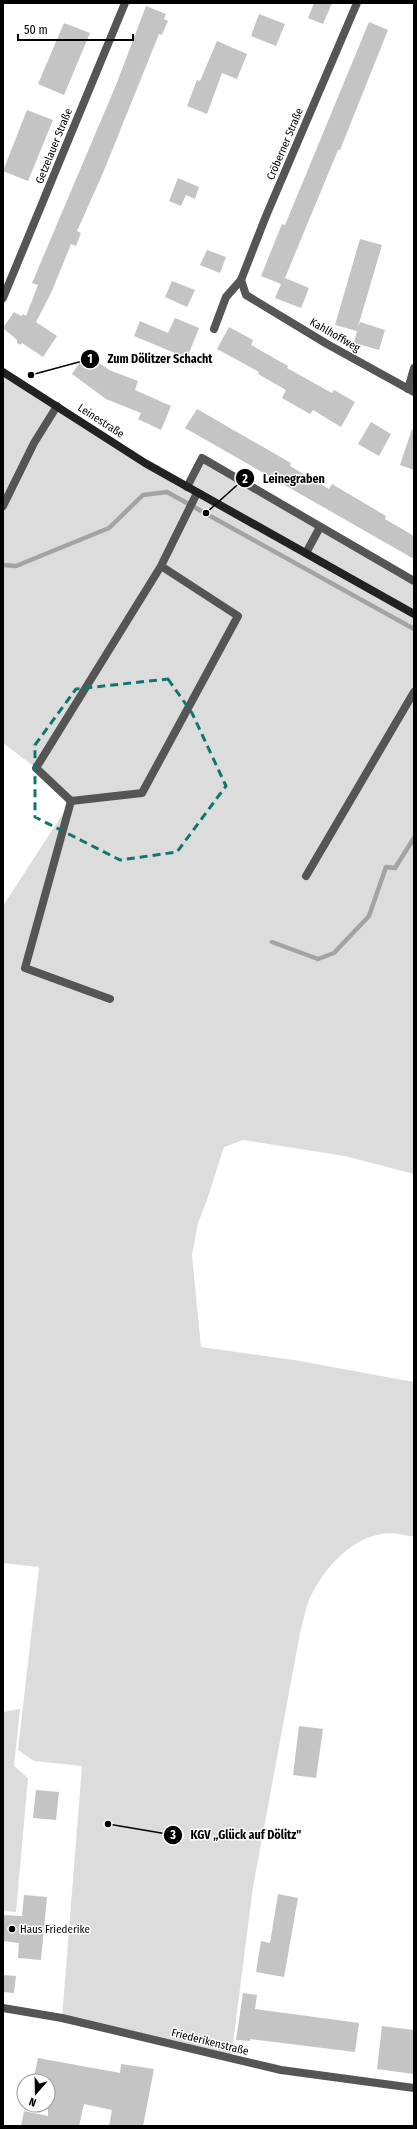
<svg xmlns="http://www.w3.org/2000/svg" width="417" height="2129" font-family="'Fira Sans Condensed',sans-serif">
<rect width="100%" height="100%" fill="#fff"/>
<!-- green -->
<g fill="#dcdcdc">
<path d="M3,372L187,487L202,458L414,581V1174L345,1156L243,1140L224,1147L207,1200L198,1223L192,1255L201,1347L294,1360L414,1382V1537C405,1535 390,1532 381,1534C348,1540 322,1571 309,1600C305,1610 303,1622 300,1633L253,1887L231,2059L62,2018L82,1766L34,1761L18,1750L39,1567L3,1563V906L71,801L36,768L3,743Z"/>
<path d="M20,1709L14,1766L28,1778L16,1912L3,1911V1712Z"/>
</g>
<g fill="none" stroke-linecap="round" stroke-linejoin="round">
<!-- stream -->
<g stroke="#a3a3a3" stroke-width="4.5">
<path d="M3,565L16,566L109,528L143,495L167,492L414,629"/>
<path d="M272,942L318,959L334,953L369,916L386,867L395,868L414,838"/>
</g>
</g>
<!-- building -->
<g fill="#c4c4c4">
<path d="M314,3H332L323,24L308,18Z"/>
<path d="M146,6L166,14L164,19L168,21L162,35L159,34L103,173L77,231L81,233L76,246L71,244L52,291L36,322L57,336L43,357L22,343L21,345L17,343V340L3,328L14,312L21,316L23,314L26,316L38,285L32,283L116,85Z"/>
<path d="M259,14L285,24L276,46L251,36Z"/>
<path d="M369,22L388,30L340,150H338L285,278L309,288L301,308L275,298L281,284L261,276L282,224L285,225Z"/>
<path d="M64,23L90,33L64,95L38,84Z"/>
<path d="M217,41L247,54L237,79L222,73L207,114L187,106L197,80L200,81Z"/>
<path d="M27,110L53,120L28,181L3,171Z"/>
<path d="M178,178L199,187L195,199L186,195L181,206L169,201Z"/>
<path d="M360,239L382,245L357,330L360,322L385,330L379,350L354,343L357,331L335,325Z"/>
<path d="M207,250L226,257L220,273L200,265Z"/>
<path d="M172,281L195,290L187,307L165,297Z"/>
<path d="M175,318L199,328L187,358L134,336L140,321L168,333Z"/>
<path d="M229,327L253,340L251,345L288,366L287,368L332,393L334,390L355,402L341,427L313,410L310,414L282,398L286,390L258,374L259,372L217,349Z"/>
<path d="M86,353L109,370L138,381L135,390L171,406L161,430L138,419L141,413L106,399L72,374Z"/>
<path d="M197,409L291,463L290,466L329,489L332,484L386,516L385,519L414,536V559L185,428Z"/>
<path d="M371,422L391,434L379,456L358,444Z"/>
<path d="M412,429L414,430V470L400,465Z"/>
<path d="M299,1726L323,1729L316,1778L293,1775Z"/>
<path d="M36,1790L59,1792L56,1820L33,1818Z"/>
<path d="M278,1894L298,1898L284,1977L256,1972L261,1941L270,1943Z"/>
<path d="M24,1895L47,1897L41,1960L18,1958L19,1943L3,1941V1915L22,1916Z"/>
<path d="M3,1975L16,1976L14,1993L3,1992Z"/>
<path d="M243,1993L257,1995L255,2009L359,2023L355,2052L250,2039V2041L236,2040Z"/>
<path d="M382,2026L414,2030V2074L377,2069Z"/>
<path d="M38,2058L120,2073L121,2064L154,2069L143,2126H109L112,2110L84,2104L79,2126H21L24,2111L48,2116V2081H33Z"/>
</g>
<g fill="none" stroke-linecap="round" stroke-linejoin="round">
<!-- lane -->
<g stroke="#555" stroke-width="8">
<path d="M214,329L226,297L241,280"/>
<path d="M408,389L414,368"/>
<path d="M187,487L202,458L414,581"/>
<path d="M306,553L320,527"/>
<path d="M161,566L238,616L142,793L71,801L36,768L161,566L197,493"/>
<path d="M71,801L25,968L110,999"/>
<path d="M306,876L414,692"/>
</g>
<!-- street -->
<g stroke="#555" stroke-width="8">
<path d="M357,3L266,216L241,280L246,295L327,344L414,392"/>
<path d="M3,298L125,3"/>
<path d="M3,506L34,443L57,406"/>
<path d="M3,2008L62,2018L281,2070L414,2088"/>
</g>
<!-- secondary -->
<path stroke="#222" stroke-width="8" d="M3,372L145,463L414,614"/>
</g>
<!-- marked area -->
<path fill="none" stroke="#0f766e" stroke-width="3" stroke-dasharray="8 5" stroke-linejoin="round" d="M168,679L192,713L226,786L177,852L120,860L35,817V745L76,689Z"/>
<!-- markers -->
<circle fill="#000" stroke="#fff" stroke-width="1.5" cx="12" cy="1929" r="4"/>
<g text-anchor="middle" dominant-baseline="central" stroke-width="3" stroke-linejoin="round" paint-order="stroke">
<!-- street labels -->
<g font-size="11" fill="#000" stroke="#fff">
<text transform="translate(285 144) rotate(-67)">Cröberner Straße</text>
<text transform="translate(54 146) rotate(-68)">Getzelauer Straße</text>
<text transform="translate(335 335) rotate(30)">Kahlhoffweg</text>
<text transform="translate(101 421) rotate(33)">Leinestraße</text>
<text transform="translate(210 2042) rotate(14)">Friederikenstraße</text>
</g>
<!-- poi labels -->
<g font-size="11" fill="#000" stroke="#fff" text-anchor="start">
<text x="20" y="1929">Haus Friederike</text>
</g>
</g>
<!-- callouts -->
<path fill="none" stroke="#000" stroke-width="1.5" d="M31 375L90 359M206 513L245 478M108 1824L173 1835"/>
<g fill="#000" stroke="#fff" stroke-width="1.5">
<circle cx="31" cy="375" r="4"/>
<circle cx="206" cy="513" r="4"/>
<circle cx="108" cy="1824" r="4"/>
<circle cx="90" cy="359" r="10"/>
<circle cx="245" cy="478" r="10"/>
<circle cx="173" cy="1835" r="10"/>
</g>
<g font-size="12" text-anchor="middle" font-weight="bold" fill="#fff">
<text x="90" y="363">1</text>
<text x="245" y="483">2</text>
<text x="173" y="1839">3</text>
</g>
<g font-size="12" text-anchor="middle" font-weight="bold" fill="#000" stroke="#fff" stroke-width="3" stroke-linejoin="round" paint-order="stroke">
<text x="160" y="363">Zum Dölitzer Schacht</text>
<text x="294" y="483">Leinegraben</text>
<text x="246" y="1839">KGV „Glück auf Dölitz"</text>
</g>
<!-- border -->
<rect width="417" height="2129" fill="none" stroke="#000000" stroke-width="8"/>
<!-- north arrow -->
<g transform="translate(36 2093) rotate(200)"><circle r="19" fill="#ffffff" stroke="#999999"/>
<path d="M0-3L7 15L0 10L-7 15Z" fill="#000000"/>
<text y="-6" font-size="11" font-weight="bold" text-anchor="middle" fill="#000000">N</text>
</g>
<!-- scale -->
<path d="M18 34v6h115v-6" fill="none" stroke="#000000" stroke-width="2"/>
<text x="24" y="34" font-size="12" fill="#000000" stroke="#ffffff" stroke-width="3" paint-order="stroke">50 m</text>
</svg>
